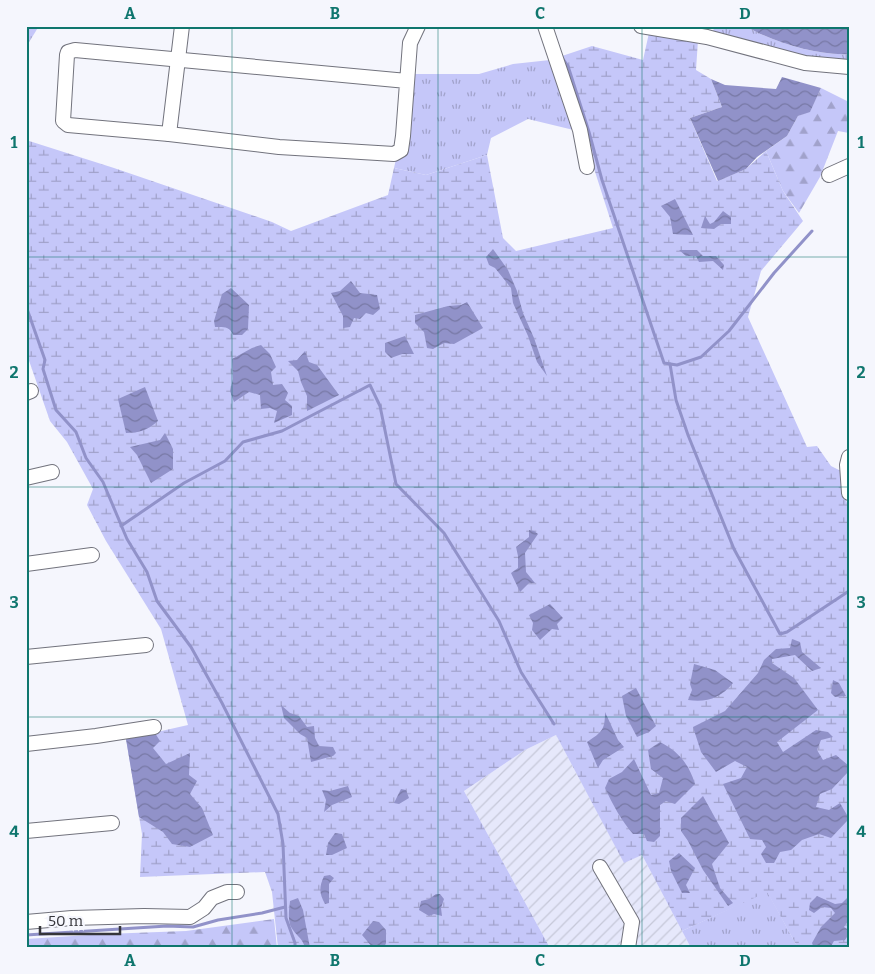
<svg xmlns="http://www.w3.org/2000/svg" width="875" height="974" font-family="Bitter,serif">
<defs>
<pattern id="industrial-furrows" width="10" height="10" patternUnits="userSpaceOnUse" patternTransform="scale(1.25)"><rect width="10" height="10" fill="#e6e8fb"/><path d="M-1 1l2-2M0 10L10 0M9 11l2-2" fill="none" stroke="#c6c8d8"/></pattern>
<pattern id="grass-tufts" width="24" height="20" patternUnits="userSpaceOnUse" patternTransform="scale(1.25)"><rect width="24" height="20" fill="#c5c7f9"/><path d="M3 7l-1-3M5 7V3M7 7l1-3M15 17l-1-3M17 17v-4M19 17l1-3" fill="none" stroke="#a1a2cb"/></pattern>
<pattern id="forest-firs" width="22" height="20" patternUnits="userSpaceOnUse" patternTransform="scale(1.25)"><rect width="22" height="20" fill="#c5c7f9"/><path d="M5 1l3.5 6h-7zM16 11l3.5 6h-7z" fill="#a1a2cb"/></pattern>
<pattern id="wetland-marsh" width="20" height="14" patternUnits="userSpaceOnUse" patternTransform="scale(1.25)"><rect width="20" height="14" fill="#c5c7f9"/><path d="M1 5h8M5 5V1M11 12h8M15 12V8" fill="none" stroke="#a1a2cb"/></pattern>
<pattern id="water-waves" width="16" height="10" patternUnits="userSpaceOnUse" patternTransform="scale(1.25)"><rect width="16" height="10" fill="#9192c9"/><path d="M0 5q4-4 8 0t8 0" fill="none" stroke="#7778a4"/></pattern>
</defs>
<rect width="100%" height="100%" fill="#f5f6fd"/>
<!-- industrial -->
<path fill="url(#industrial-furrows)" d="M556,735L624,862L642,855L691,948H550L464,791L525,750Z"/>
<!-- grass -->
<g fill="url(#grass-tufts)">
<path d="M745,26C773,42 817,56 849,54V63L809,60L711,34L715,27Z"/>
<path d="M550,60L586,133L528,119L491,138L487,155L426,175L394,168L415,74H479L513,64Z"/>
<path d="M767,891L798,948H691L682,931Z"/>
</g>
<!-- forest -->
<g fill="url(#forest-firs)">
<path d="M821,88L849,102V133L838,131L820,177L799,213L783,191L766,151L787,136L798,116L810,111Z"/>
<path d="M274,919L277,948H26V939L105,934L186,931Z"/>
</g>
<!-- wetland -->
<g fill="url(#wetland-marsh)">
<path d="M26,26H39L26,47Z"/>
<path d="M649,33L698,40L696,70L711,79L722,107L690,118L717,181L746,169L766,151L783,191L803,221L761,271L748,317L807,447L817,446L831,466L843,472V491L849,509V945L846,948H798L767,892L682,931L642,855L624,863L556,735L525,750L464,791L550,948H278L272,892L265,872L140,877L142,834L126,739L188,725L161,629L106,541L87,505L93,489L67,442L50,421L26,352V140L114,168L272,222L291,231L388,195L394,168L426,175L487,155L503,238L516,251L613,228L589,153L550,60L592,46L643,60Z"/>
</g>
<!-- water -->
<g fill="url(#water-waves)">
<path d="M745,26H849V54C817,56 773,42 745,26Z"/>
<path d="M782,77L821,88L810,112L798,116L787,136L757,157L746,169L718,181L690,118L722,107L711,79L725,85L776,89Z"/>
<path d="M675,199L693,235L673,234L670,217L661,206Z"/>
<path d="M723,211L731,217V224H721L714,229L701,228L705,216L710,224L714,222Z"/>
<path d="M493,249L508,270L517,291L523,313L534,338L547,376L537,362L528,336L513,303L511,288L495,268L489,265L486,257Z"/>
<path d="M679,250H697L703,256H716L724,265L723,270L713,261L699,262L696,256H686Z"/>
<path d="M351,281L360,293L377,295L380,309L373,315L366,313L360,319L354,318L350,327L343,328V316L331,293L340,291Z"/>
<path d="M231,288L249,305L248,329L242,335H233C230,326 223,327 215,327L214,321L222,294Z"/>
<path d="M467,302L483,328L454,344L444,343L433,349L427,348L424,332L415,323V315L448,306L461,305Z"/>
<path d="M405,336L414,354H402L391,358L385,352V343Z"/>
<path d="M261,345L270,354L276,367L271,372L273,385L282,384L288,393L285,400L292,406V415L274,423L277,411L270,408L261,409L260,395L249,392L234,402L230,391L233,379L232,359L252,348Z"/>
<path d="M305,351L309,362L317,365L339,395L307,411V396L301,382L298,371L288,361L297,360Z"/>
<path d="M145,387L158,421C148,430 139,433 126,433L118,399Z"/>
<path d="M165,433L173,449V469L151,483L137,455L130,447L160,440Z"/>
<path d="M529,530L534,531L538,534L525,553L526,572L535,583H529L520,592L511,573L518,568V556L516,547L529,537Z"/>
<path d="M550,604L563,618L557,624L559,630L552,629L540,640L532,630L533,623L529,615Z"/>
<path d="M792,639L800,642L802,652L821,668L812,671L795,655L772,659V663L794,678L818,710L777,742L783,752L816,730L828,732L833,737L821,740L817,750L823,760L836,755L849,766V771L832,789L820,794L816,807L829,810L840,803L847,815V821L831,838L819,834L802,840L791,850L780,852L774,863H766L761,854L766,847L762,840L750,839L723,784L741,778L747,767L735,761L716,772L701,752L693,727L725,711L758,673L764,660L776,649L790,648Z"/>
<path d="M694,664L715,670L733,683C721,698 706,703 688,700L692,690L690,684Z"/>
<path d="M833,680L839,683L846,696L835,697L831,693Z"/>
<path d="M636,688L656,726L649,732L637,737L626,716L622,696Z"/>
<path d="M281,705L290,713L299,716L307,727L314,726L315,738L319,746L333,747L336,753L333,756L311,762L307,738L300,734L284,718Z"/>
<path d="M605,712L618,740L624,747L603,760L598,768L587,742C602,732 605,730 605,712Z"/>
<path d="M155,733L160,741L153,748L166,764L190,753L189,775L197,781L190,794L202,808L213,835L190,847L172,844L163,832L139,817L126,739Z"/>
<path d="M660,742C678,751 689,764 695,784L675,804L666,801L660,805V836L654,842L647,841L644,834H633C621,820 613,805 605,788L609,779L622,772L634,759L651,795L659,793L663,778L651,769L648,750Z"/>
<path d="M348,786L352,797L332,805L324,812L326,800L322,790L330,791Z"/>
<path d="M401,789L406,790L409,798L399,804L394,803Z"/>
<path d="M703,796L729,843L712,864L720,888L733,903L728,906L703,870L688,841L681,831V818Z"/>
<path d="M335,833L342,834L347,848L332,855H326L328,843Z"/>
<path d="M679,853L695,868L686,885L690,893H682L671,871L669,861Z"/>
<path d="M330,875L334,878L329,884V903L325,904C319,893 319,887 324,876Z"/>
<path d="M436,894H440L444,899L441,908L442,916L434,914L429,916L419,910L421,901L429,899Z"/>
<path d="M817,896L835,904L842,903L849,896V920L844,927L849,930V934L845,940L834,941L830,948H814L812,943L821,927L835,913L831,908L822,907L814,913L809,910L810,903Z"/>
<path d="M298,898L303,910L310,948H305C303,939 298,937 293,930C287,923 289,910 290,901Z"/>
<path d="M373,921L379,922L386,930V943L384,948H373L362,935Z"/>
</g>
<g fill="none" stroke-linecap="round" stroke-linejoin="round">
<!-- stream -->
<g stroke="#9192c9" stroke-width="3">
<path d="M563,59L568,66L589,132L602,180L664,363L677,365L701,357L729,331L774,273L812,231"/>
<path d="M26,306L45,360L43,369L56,410L76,432L86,458L103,482L127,539L147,572L157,601L191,647L222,703L278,814L283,844L286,918L295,943V948"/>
<path d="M670,364L676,400L688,435L734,549L780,634L787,632L849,591"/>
<path d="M121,526L184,483L225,461L243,442L282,431L370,385L380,406L396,484L444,533L499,621L521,672L554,724"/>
<path d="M26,935L167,926L193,927L218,920L262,913L285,907"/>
</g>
<!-- minor casing -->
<g stroke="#72737d" stroke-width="16">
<g id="minor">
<path d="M545,26L580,130L587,167"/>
<path d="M641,26L707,37L805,63L849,67"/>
<path d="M407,81L75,50L68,52L67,55L63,121L68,125L169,134L279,147L394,154L401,150L403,136L410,43L418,26"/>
<path d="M169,134L182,26"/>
<path d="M829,175L849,166"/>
<path d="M26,393L31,391"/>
<path d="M849,457L847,465L849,493"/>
<path d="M26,478L52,472"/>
<path d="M26,564L92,555"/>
<path d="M26,657L146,645"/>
<path d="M26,744L96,736L154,727"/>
<path d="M26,831L112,823"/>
<path d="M600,867L632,922L628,948"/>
<path d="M26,922L72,918L144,916L190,917L204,908L212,898L227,892H237"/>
</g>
</g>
<!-- minor -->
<use href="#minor" stroke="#fff" stroke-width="14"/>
</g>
<!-- grid -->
<path fill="none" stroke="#0f766e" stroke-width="1" stroke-opacity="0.55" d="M232,26V948M438,26V948M642,26V948M26,257H849M26,487H849M26,717H849"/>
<!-- border -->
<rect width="875" height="974" fill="none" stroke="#f5f6fd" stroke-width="55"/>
<!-- scale -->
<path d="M40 926v8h80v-8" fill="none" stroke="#35353a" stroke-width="2.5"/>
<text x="48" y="926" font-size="15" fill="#35353a" stroke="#f5f6fd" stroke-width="4" paint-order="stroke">50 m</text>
<rect x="28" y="28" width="820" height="918" fill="none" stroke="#0f766e" stroke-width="2"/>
<g font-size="16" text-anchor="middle" font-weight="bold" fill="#0f766e">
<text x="130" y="19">A</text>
<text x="335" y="19">B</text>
<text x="540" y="19">C</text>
<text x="745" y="19">D</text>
<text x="14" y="148">1</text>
<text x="861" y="148">1</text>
<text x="14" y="378">2</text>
<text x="861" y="378">2</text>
<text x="14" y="608">3</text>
<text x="861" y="608">3</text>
<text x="14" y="837">4</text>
<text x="861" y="837">4</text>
<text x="130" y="966">A</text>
<text x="335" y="966">B</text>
<text x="540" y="966">C</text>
<text x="745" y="966">D</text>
</g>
</svg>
